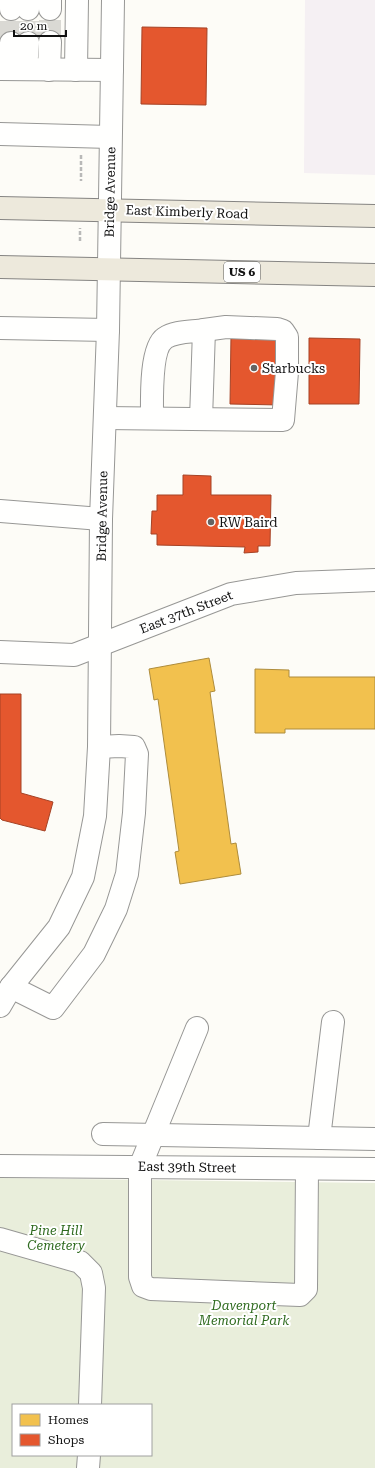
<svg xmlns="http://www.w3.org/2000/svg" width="375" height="1468" font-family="'Roboto Serif',serif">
<rect width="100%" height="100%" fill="#fdfcf7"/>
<!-- industrial -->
<path fill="#f5f0f3" d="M305,0H375V175L304,173Z"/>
<!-- cemetery -->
<path fill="#e9eedb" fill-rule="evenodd" d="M0,1178L375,1183V1468H0ZM13,1405H151V1455H13Z"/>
<!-- homes -->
<g fill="#f2c14e" stroke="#ae8c3c">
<path d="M209,658L215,691L210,692L231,844L236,843L241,874L180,884L175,852L179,851L158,699L154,700L149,669Z"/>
<path d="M255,669L289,670V677H375V729H285V733H255Z"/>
</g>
<!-- shops -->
<g fill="#e4572e" stroke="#a54225">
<path d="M142,27L207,28L206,105L141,104Z"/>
<path d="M231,335L282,337L280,405L230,404Z"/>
<path d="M309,338L360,339L359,404H309Z"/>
<path d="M183,475L211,476V495H271L270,546H258V552L244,553L245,547L157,545V534H151L152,511H157V495H183Z"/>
<path d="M0,694H21V793L53,802L45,831L2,820L0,818Z"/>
</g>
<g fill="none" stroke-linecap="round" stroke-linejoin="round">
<!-- minor-tunnel -->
<g stroke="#dad9d4" stroke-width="22" stroke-dasharray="22 11" stroke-linecap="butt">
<path d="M50,42V9"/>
<path d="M11,43V9"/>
<path d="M28,43V9"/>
</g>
<!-- minor casing -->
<g stroke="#979795" stroke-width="24">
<g id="minor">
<path d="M11,0V9"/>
<path d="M28,0V9"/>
<path d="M50,0V9"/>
<path d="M0,69L112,70"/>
<path d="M10,69L11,43"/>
<path d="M26,69L28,43"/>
<path d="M49,70L50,42"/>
<path d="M76,70L77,0"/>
<path d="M0,134L110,137"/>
<path d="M0,328L108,330"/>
<path d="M105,418L283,420L287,372V337L283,331L277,329L226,327L204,330"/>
<path d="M152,418C152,401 150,348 165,338C175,331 192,332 204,330L201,419"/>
<path d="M0,511L101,519"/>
<path d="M0,652L74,655L231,594L296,583L375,580"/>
<path d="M11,987L53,1008L94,954L116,909L127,874L134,813L137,754L134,747L119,746L99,747"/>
<path d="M0,1006L11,987L59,927L83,877L95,816L99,747L101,519L108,330L113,0"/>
<path d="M197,1028L140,1167V1277L143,1286L151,1289L300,1295L306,1289L307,1169"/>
<path d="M103,1134L375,1139"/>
<path d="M319,1138L333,1022"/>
<path d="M0,1166L375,1169"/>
<path d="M0,1239L80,1262L91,1273L94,1288L90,1405"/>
<path d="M88,1468L89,1455"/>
</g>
</g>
<!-- major casing -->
<g stroke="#858482" stroke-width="24">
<g id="major">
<path d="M0,208C125,210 250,214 375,216"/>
<path d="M0,267L375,275"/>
</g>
</g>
<!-- path -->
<g stroke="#b9b9b8" stroke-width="2.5" stroke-dasharray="4 2" stroke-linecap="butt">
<path d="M81,155V181"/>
<path d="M80,241V228"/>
</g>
<!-- minor -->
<use href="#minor" stroke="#fffffe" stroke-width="22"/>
<!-- major -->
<use href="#major" stroke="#ede9dc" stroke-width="22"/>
</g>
<!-- markers -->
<g fill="#646362" stroke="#fff" stroke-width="1.5">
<circle cx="254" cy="368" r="4"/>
<circle cx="211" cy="522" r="4"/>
</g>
<g text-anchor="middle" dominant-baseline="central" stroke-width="4" stroke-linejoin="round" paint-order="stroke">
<!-- shield labels -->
<rect fill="#fff" stroke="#585858" stroke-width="1" x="224" y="262" width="36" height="20" rx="3"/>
<g font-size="12" font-weight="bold" fill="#111">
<text x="242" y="272">US 6</text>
</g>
<!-- street labels -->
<g font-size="13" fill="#111" stroke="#fff">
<text transform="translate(110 192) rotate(-89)">Bridge Avenue</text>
<text transform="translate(187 212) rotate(2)">East Kimberly Road</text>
<text transform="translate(102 516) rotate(-89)">Bridge Avenue</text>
<text transform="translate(186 612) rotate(-21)">East 37th Street</text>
<text transform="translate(187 1167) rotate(1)">East 39th Street</text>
</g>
<!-- poi labels -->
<g font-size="13" fill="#111" stroke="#fff" text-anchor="start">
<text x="262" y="368">Starbucks</text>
<text x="219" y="522">RW Baird</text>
</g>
<!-- park labels -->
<g font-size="13" font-style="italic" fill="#2f6b1f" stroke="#fff">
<text x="56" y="1230">Pine Hill<tspan x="56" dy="15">Cemetery</tspan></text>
<text x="244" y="1305">Davenport<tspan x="244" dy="15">Memorial Park</tspan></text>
</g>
</g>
<!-- legend -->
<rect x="12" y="1404" width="140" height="52" fill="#ffffff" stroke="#a0a0a0"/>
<rect x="20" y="1414" width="20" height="12" fill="#f2c14e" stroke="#a0a0a0"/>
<text x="48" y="1424" font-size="12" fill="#111111">Homes</text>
<rect x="20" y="1434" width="20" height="12" fill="#e4572e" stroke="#a0a0a0"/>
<text x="48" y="1444" font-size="12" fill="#111111">Shops</text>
<!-- scale -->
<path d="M14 30v6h52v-6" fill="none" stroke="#111111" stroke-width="2"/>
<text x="20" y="30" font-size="12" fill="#111111" stroke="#ffffff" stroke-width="3" paint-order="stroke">20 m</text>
</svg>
